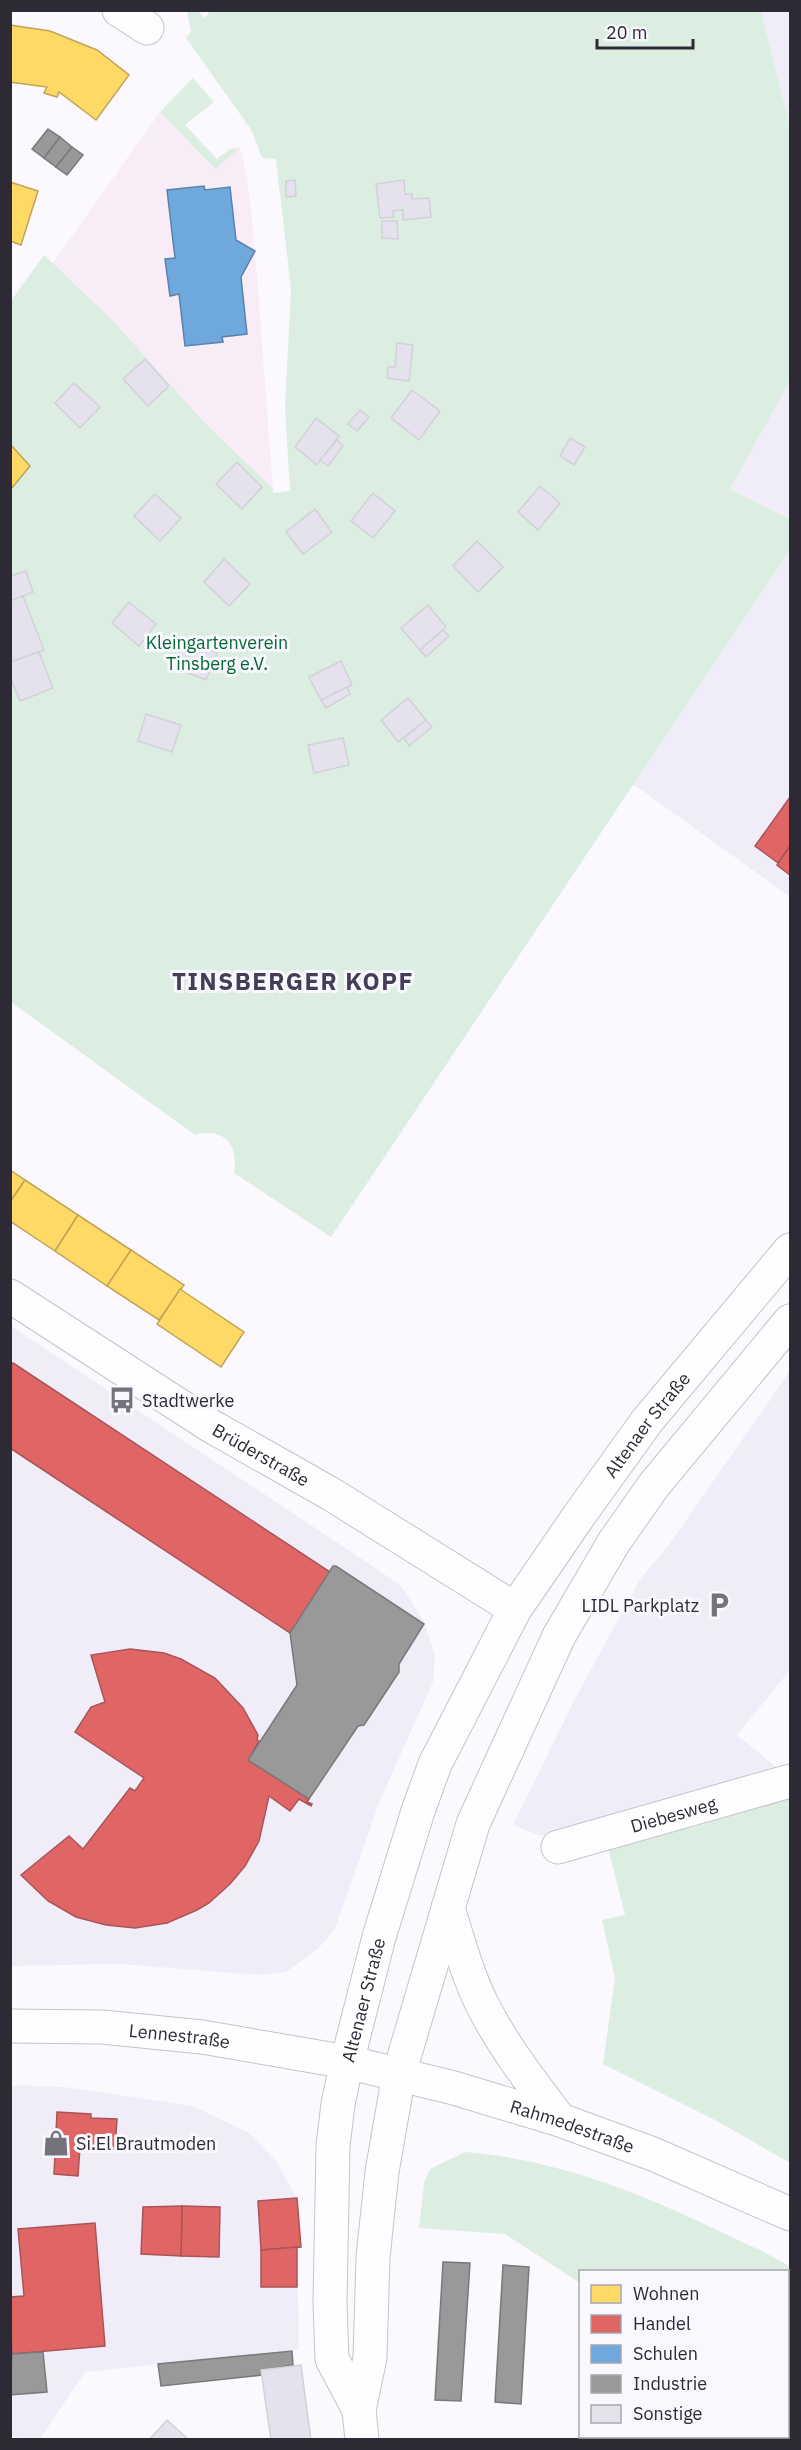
<svg xmlns="http://www.w3.org/2000/svg" width="801" height="2450" font-family="'IBM Plex Sans',sans-serif">
<rect width="100%" height="100%" fill="#fbf9fe"/>
<!-- built -->
<g fill="#f0edf8">
<path d="M761,11H790V127Z"/>
<path d="M790,381V519L730,489Z"/>
<path d="M790,550V897L633,784Z"/>
<path d="M11,1326L377,1569L402,1587L425,1623L435,1656L433,1682L379,1803L335,1929L318,1949L286,1972L258,1975L119,1964L11,1966Z"/>
<path d="M790,1371V1670L737,1735L781,1771L541,1836L513,1825L577,1695L640,1579L668,1546Z"/>
<path d="M10,2085L64,2087L193,2106L249,2133L276,2161L297,2198L301,2247H297L299,2349L85,2372L40,2439H21L11,2434Z"/>
</g>
<!-- education -->
<path fill="#f8ecf6" d="M160,112L214,169L240,148L247,177L255,251L273,489L202,420L52,264Z"/>
<!-- green -->
<g fill="#dbeee1">
<path d="M211,10L761,11L790,127V381L730,489L790,519V550L331,1237L234,1173C239,1145 224,1127 195,1135L11,1002L10,489L30,466L11,444L10,302L44,255L112,320L202,420L273,489V493L290,491L285,407L291,289L276,159L262,158L252,131L186,38L191,32L187,11H198L205,18Z"/>
<path d="M193,78L214,102L185,125L217,159L230,149L240,148L215,169L160,112Z"/>
<path d="M790,1797V2163L717,2121L603,2064L615,1978L602,1920L625,1915L609,1852L610,1847L641,1835L690,1828Z"/>
<path d="M465,2152C559,2160 641,2193 725,2234C747,2244 770,2254 790,2267V2429L788,2427V2272H580V2283L505,2234L419,2228L424,2183L430,2169Z"/>
</g>
<!-- homes -->
<g fill="#ffd966" stroke="#c0a458" stroke-width="1.5">
<path d="M10,25L50,31L97,50L129,75L96,120L59,92L57,97L44,93L47,87L10,82Z"/>
<path d="M10,182L38,191L21,245L10,241Z"/>
<path d="M10,444L30,466L11,489H10Z"/>
<path d="M10,1170L25,1180L10,1202Z"/>
<path d="M25,1180L78,1215L55,1251L10,1221V1202Z"/>
<path d="M78,1215L131,1250L107,1286L55,1251Z"/>
<path d="M131,1250L184,1285L159,1320L107,1286Z"/>
<path d="M180,1289L244,1332L221,1367L157,1324Z"/>
<path d="M645,2436H707L704,2440H649Z"/>
<path d="M707,2436H719L722,2440H704Z"/>
</g>
<!-- shops -->
<g fill="#e06666" stroke="#aa5458" stroke-width="1.5">
<path d="M790,797V846L778,863L755,846Z"/>
<path d="M790,846V875L777,865Z"/>
<path d="M13,1363L330,1572L290,1633L10,1448V1367Z"/>
<path d="M130,1649L164,1653L181,1659L215,1678L243,1708L258,1735L257,1740L259,1741L248,1760L309,1799L307,1802L312,1804L311,1806L299,1799L290,1811L269,1796L259,1841L245,1866L230,1884L209,1903L197,1910L167,1923L135,1928L106,1925L76,1917L48,1901L21,1875L69,1836L83,1849L130,1788L135,1791L144,1778L75,1732L91,1707L105,1702L91,1655Z"/>
<path d="M57,2112L91,2114V2118L117,2119L115,2149L80,2147L78,2176L54,2174Z"/>
<path d="M297,2198L301,2247L261,2250L258,2201Z"/>
<path d="M182,2206L220,2207L219,2257L181,2256Z"/>
<path d="M182,2206L181,2256L141,2254L143,2207Z"/>
<path d="M95,2223L105,2346L12,2354L10,2297L24,2296L18,2229Z"/>
<path d="M297,2247V2287H261V2250Z"/>
</g>
<!-- schools -->
<path fill="#6fa8dc" stroke="#5b82aa" stroke-width="1.5" d="M204,186L205,190L230,187L236,240L255,251L241,277L247,334L222,337L223,342L185,346L179,294L170,296L165,259L175,258L167,190Z"/>
<!-- industry -->
<g fill="#999" stroke="#79787b" stroke-width="1.5">
<path d="M48,129L60,137L44,158L32,149Z"/>
<path d="M60,137L72,147L56,167L44,158Z"/>
<path d="M72,147L83,155L67,175L56,167Z"/>
<path d="M333,1566H336L424,1624L399,1664V1672L364,1725L358,1726L309,1799L248,1760L297,1685L290,1633Z"/>
<path d="M443,2262L470,2263L461,2401L435,2400Z"/>
<path d="M503,2265L529,2267L521,2404L495,2402Z"/>
<path d="M292,2351L293,2365L261,2370L262,2375L161,2386L158,2364Z"/>
<path d="M43,2352L47,2392L10,2395L12,2354Z"/>
</g>
<!-- building -->
<g fill="#e5e2ee" stroke="#d2d0d8" stroke-width="1.5">
<path d="M295,180L296,196L286,197V181Z"/>
<path d="M404,180L405,194H412V199L429,198L431,217L403,220V210L393,211L394,217L380,218L376,184Z"/>
<path d="M382,221H397L398,239L382,238Z"/>
<path d="M397,343L413,345L409,381L387,378L388,367H395Z"/>
<path d="M145,359L169,386L148,406L123,379Z"/>
<path d="M74,383L100,407L80,428L55,403Z"/>
<path d="M412,390L440,411L419,440L391,418Z"/>
<path d="M360,410L369,417L357,431L348,424Z"/>
<path d="M316,418L339,436L317,465L295,447Z"/>
<path d="M570,438L585,447L574,465L560,456Z"/>
<path d="M337,440L343,446L328,466L320,460Z"/>
<path d="M237,462L262,487L242,509L216,484Z"/>
<path d="M540,486L560,503L538,530L518,512Z"/>
<path d="M373,493L395,511L373,538L351,521Z"/>
<path d="M155,494L181,518L160,541L134,516Z"/>
<path d="M315,509L332,532L303,554L286,532Z"/>
<path d="M477,541L503,567L478,592L453,566Z"/>
<path d="M224,559L250,584L229,606L204,582Z"/>
<path d="M26,571L33,592L11,601L10,576Z"/>
<path d="M23,596L44,650L10,662V601Z"/>
<path d="M129,602L156,624L139,646L112,623Z"/>
<path d="M428,605L446,627L420,650L401,628Z"/>
<path d="M443,630L449,636L426,657L420,650Z"/>
<path d="M185,639L217,653L206,680L174,667Z"/>
<path d="M39,652L53,688L20,701L10,677V662Z"/>
<path d="M341,661L352,685L321,700L309,677Z"/>
<path d="M347,687L350,694L326,708L321,700Z"/>
<path d="M408,698L426,720L398,742L381,720Z"/>
<path d="M146,714L181,725L172,752L138,741Z"/>
<path d="M426,720L432,727L409,746L404,738Z"/>
<path d="M343,738L349,765L314,773L308,745Z"/>
<path d="M301,2365L311,2440H271L261,2370Z"/>
<path d="M167,2420L188,2439V2440H149Z"/>
</g>
<g fill="none" stroke-linecap="round" stroke-linejoin="round">
<!-- minor casing -->
<g stroke="#c5c3cb" stroke-width="35">
<g id="minor">
<path d="M119,10L147,28"/>
<path id="s1" d="M10,1296L211,1426L331,1494L515,1609"/>
<path id="s2" d="M558,1847L790,1781"/>
</g>
</g>
<!-- secondary casing -->
<g stroke="#c5c3cb" stroke-width="35">
<g id="secondary">
<path d="M448,1908C458,1940 467,1974 482,2004C503,2046 532,2083 560,2120"/>
<path id="s3" d="M10,2026L102,2027L202,2037L347,2062L454,2088L560,2120L653,2154L790,2214"/>
<path id="s4" d="M359,2410L332,2359L330,2302L333,2146L338,2104L347,2062L379,1937L418,1811L435,1764L515,1609L578,1517L647,1421L790,1250"/>
<path d="M362,2440L359,2410L370,2358L373,2257L382,2172L399,2074L473,1824L559,1636L614,1542L654,1485L790,1321"/>
</g>
</g>
<!-- minor -->
<use href="#minor" stroke="#fefeff" stroke-width="33"/>
<!-- secondary -->
<use href="#secondary" stroke="#fefeff" stroke-width="33"/>
</g>
<!-- icons -->
<defs>
<g id="bus-bare" transform="scale(2.07)"><path d="M-5-6H5V4H4V6H2V4H-2V6H-4V4H-5ZM-3.5-4V0h7V-4ZM-3.5 1.2v1.5H-2V1.2ZM2 1.2v1.5H3.5V1.2Z" fill="#75727c" stroke="#faf8ff" stroke-width="2.5" paint-order="stroke"/></g>
<g id="parking-bare" transform="scale(2.07)"><path d="M-3.5-5.5H1a3.5 3.5 0 0 1 0 7H-1V5.5H-3.5ZM-1-3.4V-.6H.8a1.4 1.4 0 0 0 0-2.8Z" fill="#75727c" stroke="#faf8ff" stroke-width="2.5" paint-order="stroke"/></g>
<g id="shop-bare" transform="scale(2.07)"><path d="M-5-2.5h2.3a2.7 3.5 0 0 1 5.4 0H5L5.5 6h-11ZM-1.5-2.5h3a1.5 2.3 0 0 0-3 0Z" fill="#75727c" stroke="#faf8ff" stroke-width="2.5" paint-order="stroke"/></g>
</defs>
<g fill-rule="evenodd">
<use href="#bus-bare" x="122" y="1400"/>
<use href="#parking-bare" x="719" y="1605"/>
<use href="#shop-bare" x="56" y="2143"/>
</g>
<g text-anchor="middle" dominant-baseline="central" stroke-width="6" stroke-linejoin="round" paint-order="stroke">
<!-- park labels -->
<g font-size="18" fill="#046834" stroke="#faf8ff">
<text x="217" y="642">Kleingartenverein<tspan x="217" dy="21">Tinsberg e.V.</tspan></text>
</g>
<!-- poi labels -->
<g font-size="18" fill="#2d2a36" stroke="#faf8ff" text-anchor="start">
<text x="142" y="1400">Stadtwerke</text>
<text x="699" y="1605" text-anchor="end">LIDL Parkplatz</text>
<text x="76" y="2143">Si.El Brautmoden</text>
</g>
<!-- street labels -->
<g font-size="18" fill="#2d2a36" stroke="#faf8ff">
<text stroke="none"><textPath href="#s4" startOffset="1068">Altenaer Straße</textPath></text>
<text stroke="none"><textPath href="#s1" startOffset="297">Brüderstraße</textPath></text>
<text stroke="none"><textPath href="#s2" startOffset="120">Diebesweg</textPath></text>
<text stroke="none"><textPath href="#s4" startOffset="420">Altenaer Straße</textPath></text>
<text stroke="none"><textPath href="#s3" startOffset="170">Lennestraße</textPath></text>
<text stroke="none"><textPath href="#s3" startOffset="574">Rahmedestraße</textPath></text>
</g>
<!-- district labels -->
<g font-size="24" font-weight="bold" letter-spacing="1.5" fill="#443d57" stroke="#faf8ff">
<text x="293" y="981">TINSBERGER KOPF</text>
</g>
</g>
<!-- border -->
<rect width="801" height="2450" fill="none" stroke="#2d2a36" stroke-width="24"/>
<!-- legend -->
<rect x="579" y="2270" width="210" height="168" fill="#faf8ff" stroke="#a8a6af" stroke-width="1.5"/>
<rect x="591" y="2285" width="30" height="18" fill="#ffd966" stroke="#a8a6af" stroke-width="1.5"/>
<text x="633" y="2300" font-size="18" fill="#2d2a36">Wohnen</text>
<rect x="591" y="2315" width="30" height="18" fill="#e06666" stroke="#a8a6af" stroke-width="1.5"/>
<text x="633" y="2330" font-size="18" fill="#2d2a36">Handel</text>
<rect x="591" y="2345" width="30" height="18" fill="#6fa8dc" stroke="#a8a6af" stroke-width="1.5"/>
<text x="633" y="2360" font-size="18" fill="#2d2a36">Schulen</text>
<rect x="591" y="2375" width="30" height="18" fill="#999999" stroke="#a8a6af" stroke-width="1.5"/>
<text x="633" y="2390" font-size="18" fill="#2d2a36">Industrie</text>
<rect x="591" y="2405" width="30" height="18" fill="#e5e2ee" stroke="#a8a6af" stroke-width="1.5"/>
<text x="633" y="2420" font-size="18" fill="#2d2a36">Sonstige</text>
<!-- scale -->
<path d="M597 39v9h96v-9" fill="none" stroke="#2d2a36" stroke-width="3"/>
<text x="606" y="39" font-size="18" fill="#2d2a36" stroke="#faf8ff" stroke-width="4.5" paint-order="stroke">20 m</text>
</svg>
